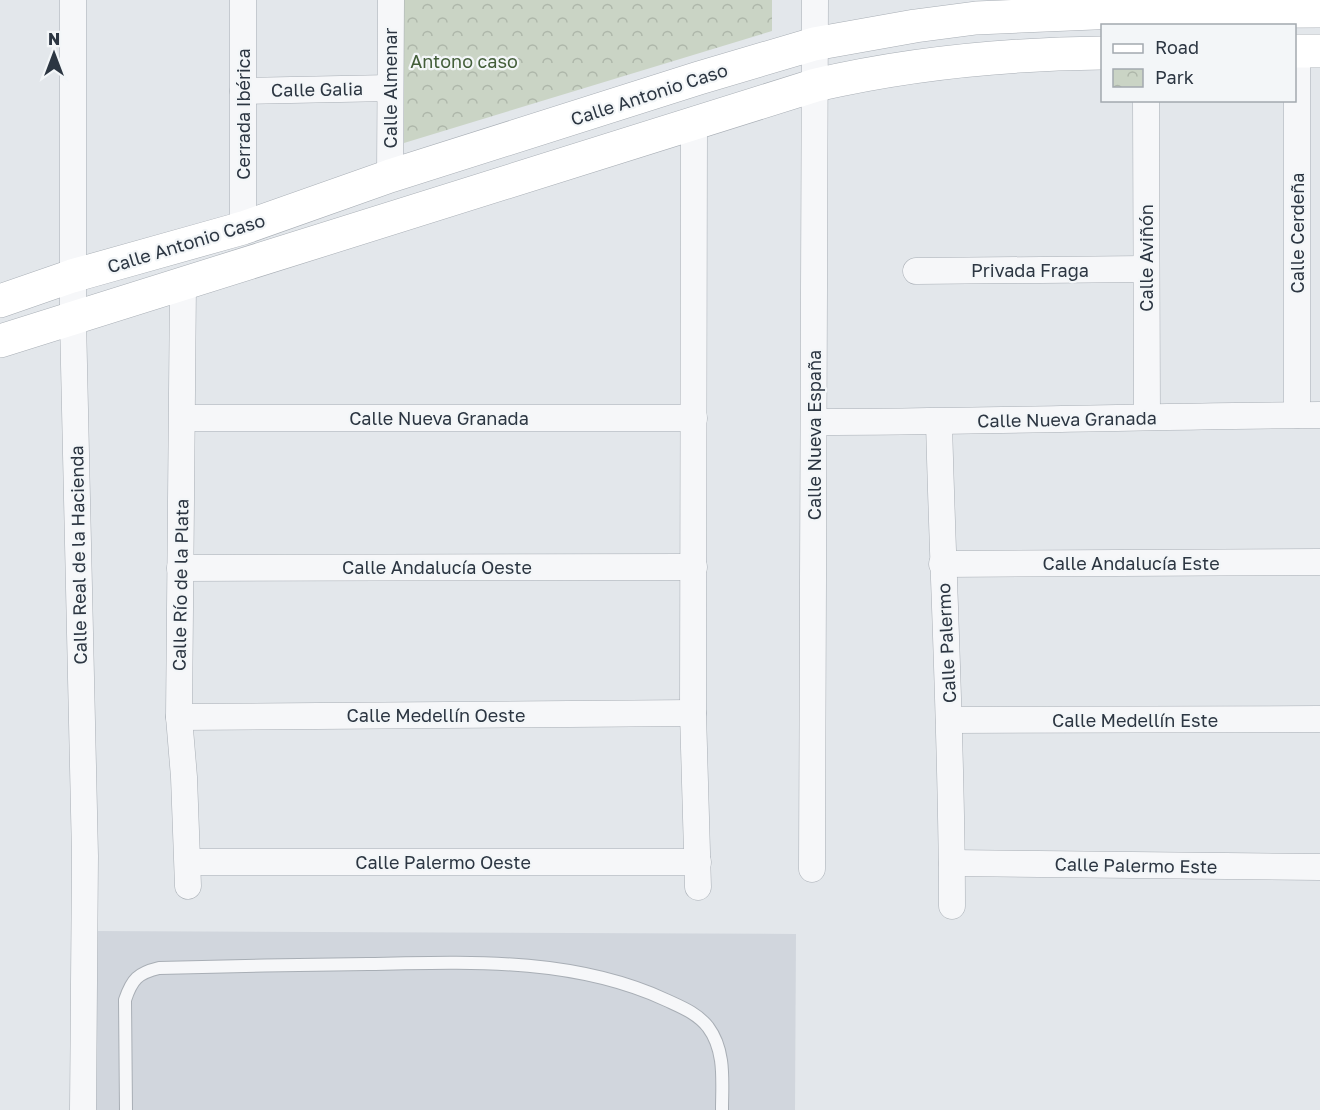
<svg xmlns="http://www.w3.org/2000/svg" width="1320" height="1110" font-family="'Golos Text',sans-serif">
<defs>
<pattern id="park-crowns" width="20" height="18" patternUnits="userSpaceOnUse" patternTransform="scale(1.5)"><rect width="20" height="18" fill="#cad4c5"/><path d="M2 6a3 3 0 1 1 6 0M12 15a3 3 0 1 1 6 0" fill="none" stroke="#aeb7aa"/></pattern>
</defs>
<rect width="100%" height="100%" fill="#e3e7eb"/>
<!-- built -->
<path fill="#d1d6dd" d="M93,931L796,934L795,1110H91Z"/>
<!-- park -->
<path fill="url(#park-crowns)" d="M403,0H772V31L404,143Z"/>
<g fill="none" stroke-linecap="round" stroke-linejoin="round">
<!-- lane casing -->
<g stroke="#a8aeb5" stroke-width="14">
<path id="lane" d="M126,1110L125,1000C132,979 138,973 159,968C229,966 298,965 368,964C468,962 573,957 666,1000C681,1007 697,1013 708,1027C726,1051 722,1082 722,1110"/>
</g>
<!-- street casing -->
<g stroke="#a8aeb5" stroke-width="27">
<g id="street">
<path d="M73,0V320L85,856L83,1110"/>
<path d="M243,91L390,88"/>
<path d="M1146,100L1147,416"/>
<path d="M694,122L693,713L698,887"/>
<path d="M390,176L391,0"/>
<path d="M243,228V0"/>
<path d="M916,271L1145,269"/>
<path d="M183,284L179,717L184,777L188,886"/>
<path d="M1297,415V51"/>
<path d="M183,418H694"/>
<path d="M815,422C983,422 1151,416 1320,415"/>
<path d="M939,422C943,583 952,744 952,906"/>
<path d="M942,564L1320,562"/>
<path d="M180,568L694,567"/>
<path d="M179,717L693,713"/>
<path d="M949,720L1320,719"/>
<path d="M188,862H698"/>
<path d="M952,863L1320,867"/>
<path d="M812,869L815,0"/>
</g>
</g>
<!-- secondary casing -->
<g stroke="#a8aeb5" stroke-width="34">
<g id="secondary">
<path d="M1294,51H1320"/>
<path d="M0,301L72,276L243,228L390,176L699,78L814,44L915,26L976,18L1118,12L1320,11"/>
<path d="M0,341L816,85C911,63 1005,54 1102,53"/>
</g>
</g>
<!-- lane -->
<use href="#lane" stroke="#f6f7f9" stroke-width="12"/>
<!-- street -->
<use href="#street" stroke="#f6f7f9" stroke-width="26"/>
<!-- secondary -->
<use href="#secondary" stroke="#fff" stroke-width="33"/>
</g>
<g text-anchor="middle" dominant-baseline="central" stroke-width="4.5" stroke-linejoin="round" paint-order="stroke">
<!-- park labels -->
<g font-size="18" fill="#435e39" stroke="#f3f6f8">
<text x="464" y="61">Antono caso</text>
</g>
<!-- street labels -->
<g font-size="18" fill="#2c3642" stroke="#f3f6f8">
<text transform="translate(390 88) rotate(-90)">Calle Almenar</text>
<text transform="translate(317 89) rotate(-1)">Calle Galia</text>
<text transform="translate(649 94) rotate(-18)">Calle Antonio Caso</text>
<text transform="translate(243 114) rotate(-90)">Cerrada Ibérica</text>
<text transform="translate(1297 233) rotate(-90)">Calle Cerdeña</text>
<text transform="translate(186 243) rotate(-17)">Calle Antonio Caso</text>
<text transform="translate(1146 258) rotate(-90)">Calle Aviñón</text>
<text x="1030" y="270">Privada Fraga</text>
<text x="439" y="418">Calle Nueva Granada</text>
<text transform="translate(1067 419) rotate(-1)">Calle Nueva Granada</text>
<text transform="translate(814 435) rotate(-90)">Calle Nueva España</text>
<text transform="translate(78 555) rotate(-91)">Calle Real de la Hacienda</text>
<text x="1131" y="563">Calle Andalucía Este</text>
<text x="437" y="567">Calle Andalucía Oeste</text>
<text transform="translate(180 585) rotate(-89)">Calle Río de la Plata</text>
<text transform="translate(946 643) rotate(-93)">Calle Palermo</text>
<text x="436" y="715">Calle Medellín Oeste</text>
<text x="1135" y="720">Calle Medellín Este</text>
<text x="443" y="862">Calle Palermo Oeste</text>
<text transform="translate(1136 865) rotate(1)">Calle Palermo Este</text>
</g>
</g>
<!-- legend -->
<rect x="1101" y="24" width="195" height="78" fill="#f3f6f8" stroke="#a3a9af" stroke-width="1.5"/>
<rect x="1113" y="44" width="30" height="9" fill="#ffffff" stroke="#a3a9af" stroke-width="1.5"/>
<text x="1155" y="54" font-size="18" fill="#2c3642">Road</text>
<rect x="1113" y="69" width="30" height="18" fill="url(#park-crowns)" stroke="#a3a9af" stroke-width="1.5"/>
<text x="1155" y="84" font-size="18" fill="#2c3642">Park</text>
<!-- north arrow -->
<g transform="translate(54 54)" stroke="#f3f6f8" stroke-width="4.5" paint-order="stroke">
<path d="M0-4.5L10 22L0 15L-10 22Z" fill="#2c3642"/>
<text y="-9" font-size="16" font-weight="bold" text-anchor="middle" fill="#2c3642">N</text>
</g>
</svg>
